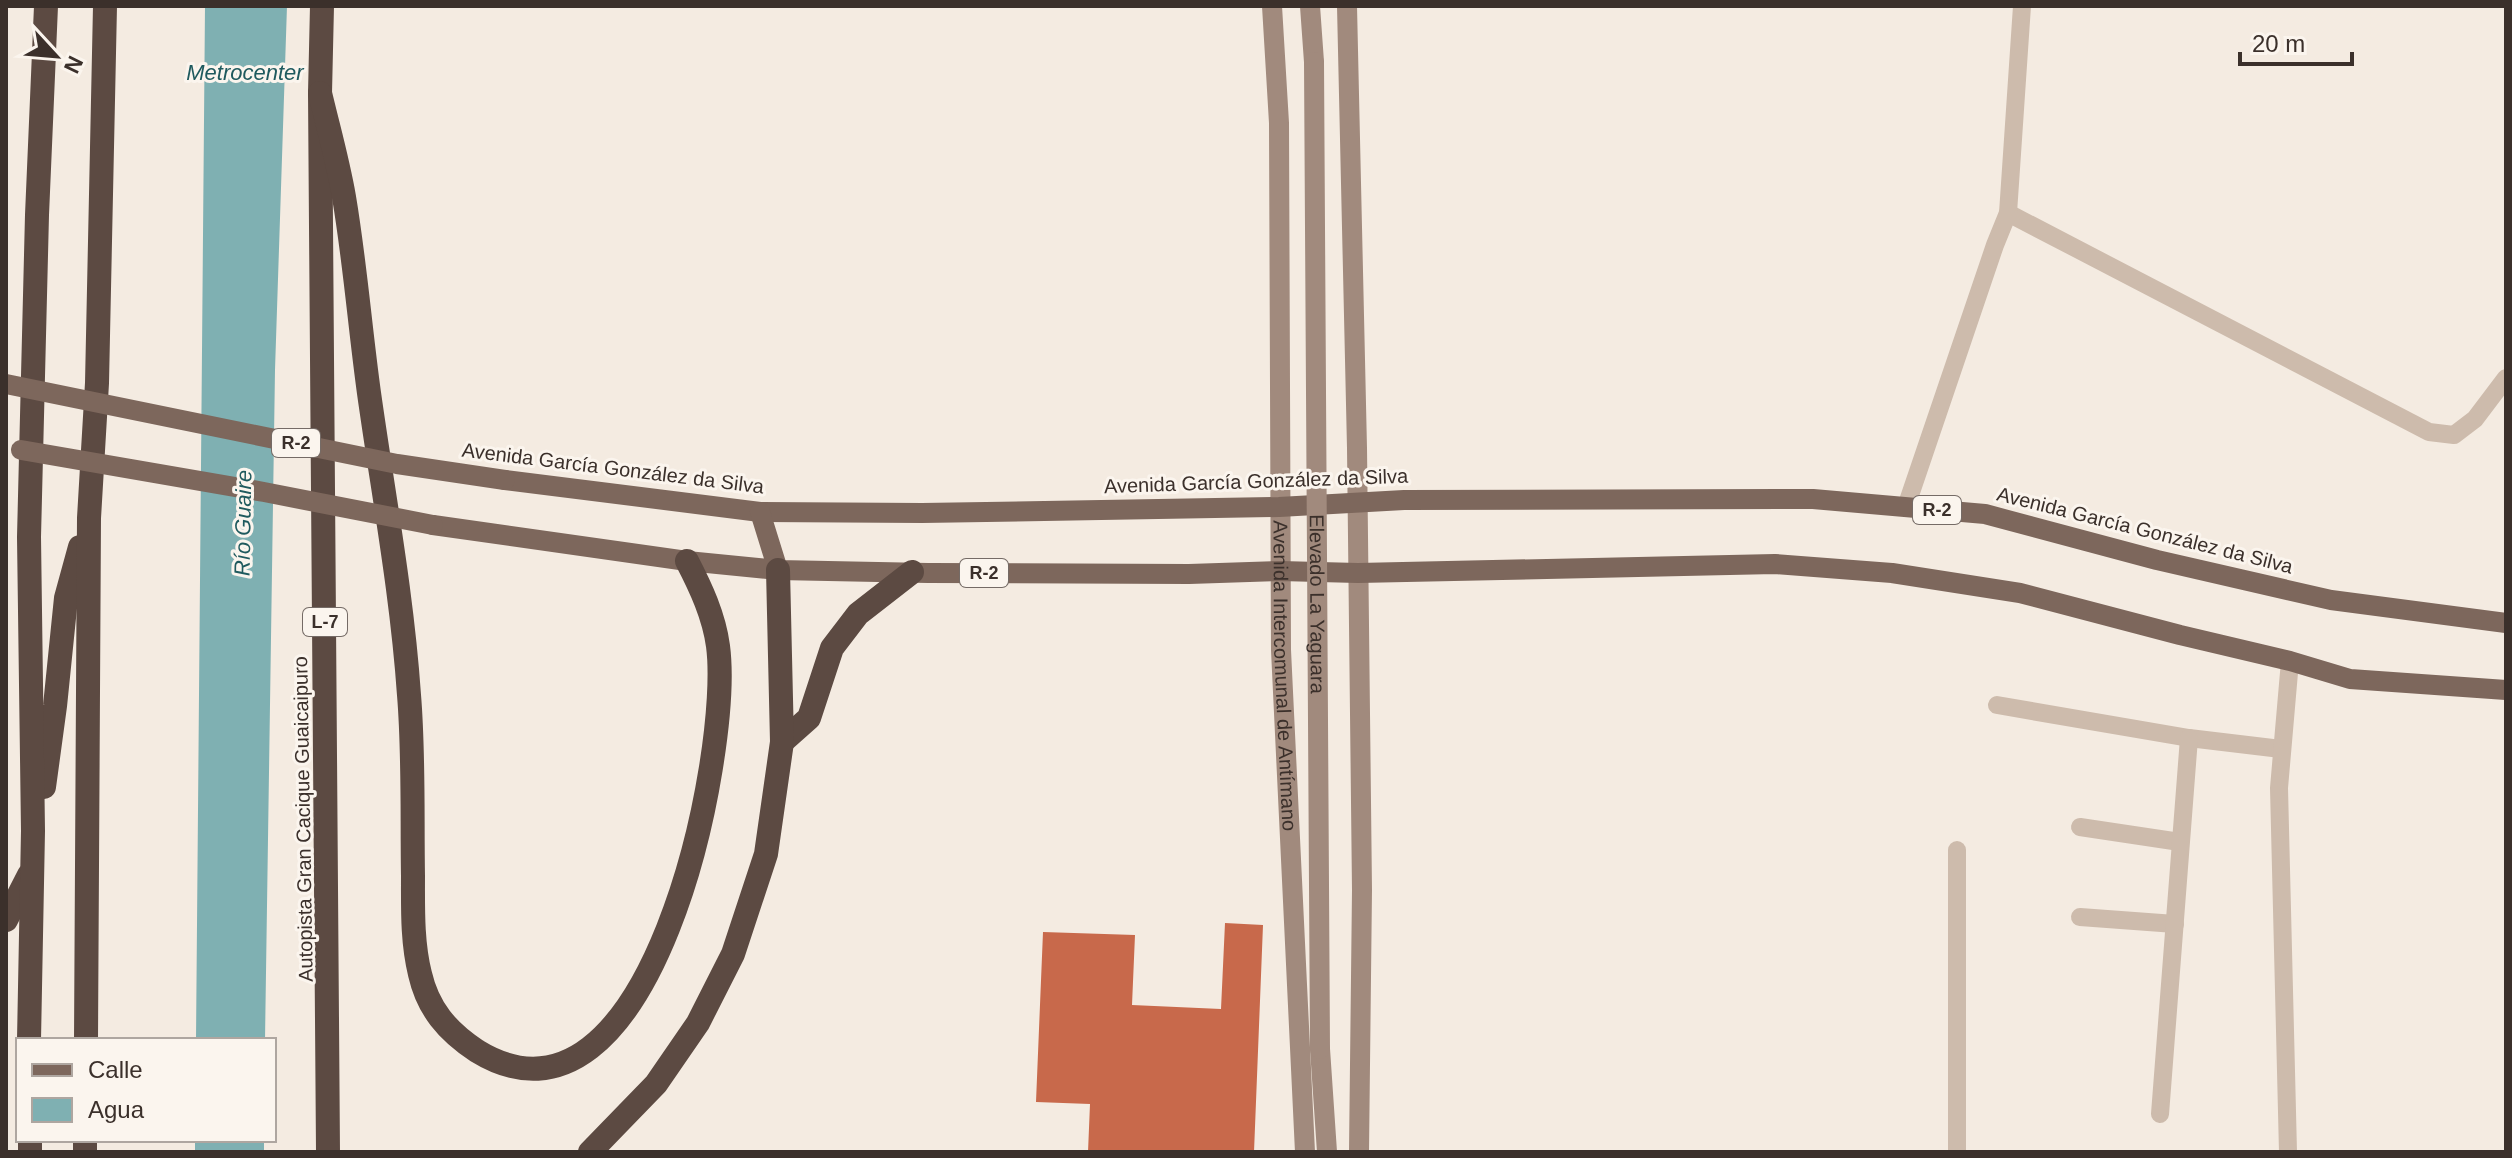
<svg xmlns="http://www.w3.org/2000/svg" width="2512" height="1158" font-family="Arial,sans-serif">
<rect width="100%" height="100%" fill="#f4ebe1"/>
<!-- water -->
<g fill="#7fb0b2">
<path d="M205,6H287L275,370L265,1040H196Z"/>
<rect x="195" y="1140" width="69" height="12"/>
</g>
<!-- building -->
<path fill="#c8694b" d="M1225,923L1263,925L1254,1152H1088L1090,1104L1036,1102L1043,932L1135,935L1132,1005L1221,1009Z"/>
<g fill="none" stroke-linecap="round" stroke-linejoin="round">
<!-- service -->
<g stroke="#cdbbac" stroke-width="18">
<path d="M2008,213L2429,432L2454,435L2475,419L2506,378"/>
<path d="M1906,507L1995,245L2008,213L2022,6"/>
<path d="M1997,705L2189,738L2281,749"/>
<path d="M2080,827L2180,842"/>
<path d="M1957,850V1152"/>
<path d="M2080,917L2175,924"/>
<path d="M2160,1114L2189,738"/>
<path d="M2288,1152L2279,788L2290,661"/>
</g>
<!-- secondary -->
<g stroke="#a18a7d" stroke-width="20">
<path id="s1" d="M1272,6L1279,123L1281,650L1305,1152"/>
<path d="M1310,6L1314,62"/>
<path d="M1347,6L1357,448L1362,890L1359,1152"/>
<path d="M1320,1049L1327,1152"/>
</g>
<!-- primary -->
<g stroke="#7d675c" stroke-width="20">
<path d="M505,480L760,512L922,513L1279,507L1404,500L1813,499L1985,514L2157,560L2331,600L2506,623"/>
<path d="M760,512L778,570"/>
<path d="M433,525L687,561L778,570L928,573L1189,574L1280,571L1358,573L1775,564L1892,573L2020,593L2180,635L2290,661L2350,679L2506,690"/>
</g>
<!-- motorway -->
<g stroke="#5c4a42" stroke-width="24">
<path d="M322,6L320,93L328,1152"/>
<path d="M320,93C328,127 338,162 344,197C355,262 360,328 369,393C383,493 402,593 409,695C414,755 412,816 413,876C413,908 412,942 420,974C428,1009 447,1031 477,1051C651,1158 732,752 718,646C714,616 701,588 687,561"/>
<path d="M782,742L809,718L832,648L858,614L912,572"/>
<path d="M44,787L55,706L66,598L80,547"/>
<path d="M6,920L29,875"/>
<path d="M29,1040L33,831L29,537L37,215L46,6"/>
<path d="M86,1040L89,518L97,383L105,6"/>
<path d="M30,1140V1152"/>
<path d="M85,1152V1140"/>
<path d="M590,1152L656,1084L698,1023L733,954L766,854L782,742L778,570"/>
</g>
<!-- secondary-bridge -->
<path stroke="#a18a7d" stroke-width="20" id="s2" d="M1314,62L1320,1049"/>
<!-- primary-bridge -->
<g stroke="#7d675c" stroke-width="20">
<path d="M6,384L397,464L505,480"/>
<path d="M21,450L264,492L433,525"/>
</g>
</g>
<g text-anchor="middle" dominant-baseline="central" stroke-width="6" stroke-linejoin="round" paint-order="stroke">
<!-- shield labels -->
<g fill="#fbf5ee" stroke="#756b66" stroke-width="2">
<rect x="272" y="429" width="48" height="28" rx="6"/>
<rect x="1913" y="496" width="48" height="28" rx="6"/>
<rect x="960" y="559" width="48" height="28" rx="6"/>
<rect x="303" y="608" width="44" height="28" rx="6"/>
</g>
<g font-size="18" font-weight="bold" fill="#3b302b">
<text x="296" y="443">R-2</text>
<text x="1937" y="510">R-2</text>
<text x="984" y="573">R-2</text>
<text x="325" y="622">L-7</text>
</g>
<!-- street labels -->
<g font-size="20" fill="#3b302b" stroke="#fbf5ee">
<text transform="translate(613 468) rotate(7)">Avenida García González da Silva</text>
<text transform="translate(1256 481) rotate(-2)">Avenida García González da Silva</text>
<text transform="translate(2145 530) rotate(14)">Avenida García González da Silva</text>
<text stroke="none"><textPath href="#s2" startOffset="542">Elevado La Yaguara</textPath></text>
<text stroke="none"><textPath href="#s1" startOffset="670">Avenida Intercomunal de Antímano</textPath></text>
<text transform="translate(303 819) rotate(-91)">Autopista Gran Cacique Guaicaipuro</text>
</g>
<!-- water labels -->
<g font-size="22" font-style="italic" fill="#1f5a5e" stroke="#fbf5ee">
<text x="245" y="72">Metrocenter</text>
<text transform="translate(243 523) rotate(-89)">Río Guaire</text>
</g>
</g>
<!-- border -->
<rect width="2512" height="1158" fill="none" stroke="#3b302b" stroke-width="16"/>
<!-- legend -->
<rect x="16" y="1038" width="260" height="104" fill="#fbf5ee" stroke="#aea6a0" stroke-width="2"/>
<rect x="32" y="1064" width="40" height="12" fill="#7d675c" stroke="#aea6a0" stroke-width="2"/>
<text x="88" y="1078" font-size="24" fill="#3b302b">Calle</text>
<rect x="32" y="1098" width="40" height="24" fill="#7fb0b2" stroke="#aea6a0" stroke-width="2"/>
<text x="88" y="1118" font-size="24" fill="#3b302b">Agua</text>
<!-- north arrow -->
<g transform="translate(56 56) rotate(116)" stroke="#fbf5ee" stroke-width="6" paint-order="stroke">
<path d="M0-6L14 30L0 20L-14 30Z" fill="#3b302b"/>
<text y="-12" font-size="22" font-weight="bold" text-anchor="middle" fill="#3b302b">N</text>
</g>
<!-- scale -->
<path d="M2240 52v12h112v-12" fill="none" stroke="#3b302b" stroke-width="4"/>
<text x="2252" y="52" font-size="24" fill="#3b302b" stroke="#fbf5ee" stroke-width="6" paint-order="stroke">20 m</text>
</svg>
